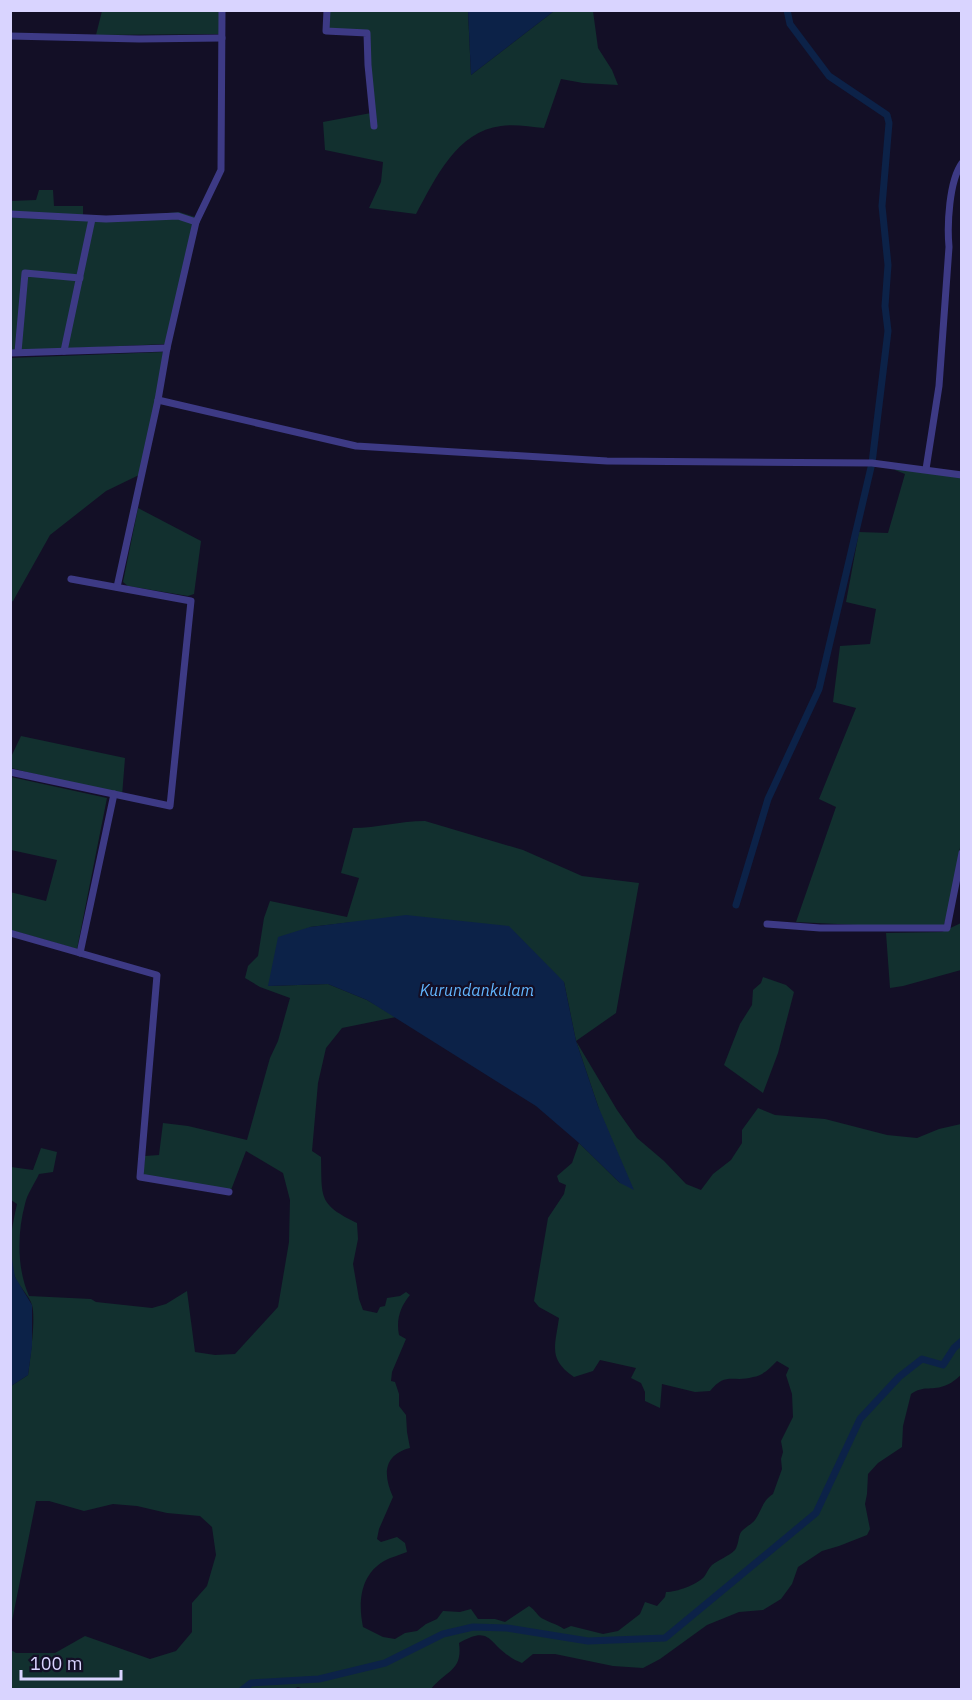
<svg xmlns="http://www.w3.org/2000/svg" width="972" height="1700" font-family="'IBM Plex Sans',sans-serif">
<rect width="100%" height="100%" fill="#130f26"/>
<!-- green -->
<g fill="#12302f" fill-rule="evenodd">
<path d="M102,11H220V34L96,35Z"/>
<path d="M328,11H468L471,75L554,11H593L598,48L612,70L618,85L583,83L561,79L544,128C530,127 515,124 501,126C457,131 435,179 416,214L369,208L381,182L383,162L325,150L323,122L371,113L369,32L328,30Z"/>
<path d="M39,190H53L54,206H83V216L108,218L179,212L195,217L165,344L11,351L10,201L36,200Z"/>
<path d="M163,352L159,384L139,475L106,491L50,535L13,601L11,602L10,358Z"/>
<path d="M896,467L961,476L962,837L949,906L944,925L877,926L796,922L836,807L819,799L856,708L833,702L840,646L870,644L876,609L846,602L859,532L888,533L905,474L895,470Z"/>
<path d="M138,508L201,541L194,594L188,596L128,586L123,582Z"/>
<path d="M21,736L125,758L122,796L11,768V757Z"/>
<path d="M11,777L107,798L77,949L11,930L10,892L46,901L57,860L11,850Z"/>
<path d="M425,821L523,850L582,876L639,883L616,1013L576,1041L617,1110L637,1138L664,1161L686,1184L701,1190L713,1174L731,1160L742,1143V1130L758,1108L775,1115L825,1119L887,1135L917,1138L939,1129L961,1124L962,1360L960,1361L961,1375C956,1379 951,1384 944,1386C930,1391 924,1385 911,1394L903,1426L902,1447L878,1463L868,1474L867,1494L865,1504L870,1529L867,1535L839,1546L822,1551L798,1567L792,1584L781,1599L763,1610L739,1612L707,1625L660,1659L643,1668L613,1666L555,1654H533L522,1663C518,1661 512,1659 509,1656C488,1642 490,1625 459,1643C463,1671 446,1670 431,1689L307,1690L298,1687L290,1690L11,1689V1650L16,1653H55L85,1636L150,1659L176,1651L192,1632V1603L207,1586L216,1555L212,1527L200,1516L167,1513L137,1506L113,1504L84,1511L49,1501H36L11,1626V1386L28,1375C30,1359 36,1319 32,1305C29,1295 19,1287 15,1277C6,1254 12,1227 17,1204L11,1200V1167L33,1170L41,1148L57,1152L53,1172L39,1174C35,1183 27,1194 25,1204C17,1233 17,1269 29,1296L91,1299L96,1302L152,1308L166,1304L187,1291L195,1352L215,1355L235,1354L278,1307L289,1242L290,1200L283,1173L246,1151L231,1190L143,1176L145,1156L159,1155L163,1123L188,1126L247,1140L270,1058L278,1041L290,998L260,987L245,978L248,966L258,956L264,918L270,901L347,917L359,878L341,873L353,828C377,828 400,821 425,821ZM353,922L564,982L576,1041L598,1106L620,1183L579,1143L572,1163L557,1176L559,1182L566,1185L564,1194L548,1218L534,1301L539,1307L559,1318C555,1347 548,1359 574,1377L593,1371L600,1360L636,1368L631,1378L641,1383L645,1392V1401L660,1408L662,1384L695,1392L710,1391C726,1371 733,1383 753,1377C764,1375 770,1368 777,1361L789,1368L786,1375L792,1394L793,1417L781,1441L783,1452L781,1459L782,1469L773,1494C762,1501 762,1510 755,1520C751,1525 745,1527 741,1532C738,1537 739,1544 735,1550C729,1556 718,1560 712,1565C708,1569 707,1573 704,1577C696,1585 677,1592 666,1592L665,1597L657,1606L645,1602L640,1614L618,1631L603,1634L571,1626L564,1629C557,1624 545,1621 540,1617C536,1613 534,1609 529,1606L505,1622L495,1619H478L471,1609L460,1612L443,1611L437,1619L426,1624L417,1631L405,1633L395,1639L383,1637L363,1627C358,1603 360,1575 384,1561C391,1557 400,1555 407,1552L405,1543L397,1537L381,1542L377,1539L379,1529L393,1497C383,1475 383,1455 410,1448L407,1432L406,1415L399,1406V1394L395,1382L391,1381L392,1372L406,1339L399,1335C396,1320 400,1307 410,1295L406,1292L400,1296L387,1298L385,1306L380,1307L377,1313L363,1310L359,1299L353,1264L358,1239L357,1223C318,1204 322,1198 321,1157L312,1151L318,1083L326,1048L342,1028L396,1017L367,1000L328,984L268,986L310,927Z"/>
<path d="M961,923V970L903,986L890,988L886,933L942,932Z"/>
<path d="M763,977L786,985L794,992L778,1053L763,1093L724,1065L740,1024L752,1005L753,990L761,983Z"/>
</g>
<!-- water -->
<g fill="#0c2248">
<path d="M468,10H554V11L471,75Z"/>
<path d="M406,915L509,926L564,982L576,1041L598,1106L634,1190L620,1183L579,1143L536,1106L367,1000L328,984L268,986L278,937L310,927Z"/>
<path d="M11,1253L15,1277L32,1305V1346L28,1375L11,1386Z"/>
</g>
<g fill="none" stroke-linecap="round" stroke-linejoin="round">
<!-- canal -->
<g stroke="#0c2248" stroke-width="7">
<path d="M736,905L768,799L819,689L872,463L888,331L885,306L888,265L882,206L889,123L887,115L829,76L790,24L787,10"/>
<path d="M242,1690L251,1683L319,1679L385,1663L443,1634L473,1627L507,1628L588,1641L665,1638L816,1513L860,1419L899,1377L922,1359L943,1365L954,1348L962,1341"/>
</g>
<!-- minor -->
<g stroke="#3d3a85" stroke-width="7">
<path d="M327,10L326,31L367,33L368,65L374,126"/>
<path d="M10,36L139,39L222,38"/>
<path d="M10,214L106,219L178,216L196,222"/>
<path d="M64,351L92,219"/>
<path d="M18,352L25,273L80,278"/>
<path d="M10,353L167,348"/>
<path d="M158,400L356,446L607,461L872,463L962,475"/>
<path d="M926,469L939,386L949,247C947,225 949,181 962,163"/>
<path d="M117,587L158,400L167,348L196,222L221,170L222,10"/>
<path d="M10,772L170,806L191,601L71,579"/>
<path d="M767,924L820,928H947L962,853"/>
<path d="M10,933L157,975L140,1177L229,1192"/>
<path d="M80,953L114,794"/>
</g>
</g>
<g text-anchor="middle" dominant-baseline="central" stroke-width="4.5" stroke-linejoin="round" paint-order="stroke">
<!-- water labels -->
<g font-size="16" font-style="italic" fill="#62b6ff" stroke="#130f26">
<text x="477" y="990">Kurundankulam</text>
</g>
</g>
<!-- border -->
<rect width="972" height="1700" fill="none" stroke="#d9d4ff" stroke-width="24"/>
<!-- scale -->
<path d="M21 1670v9h100v-9" fill="none" stroke="#d9d4ff" stroke-width="3"/>
<text x="30" y="1670" font-size="18" fill="#d9d4ff" stroke="#130f26" stroke-width="4.5" paint-order="stroke">100 m</text>
</svg>
